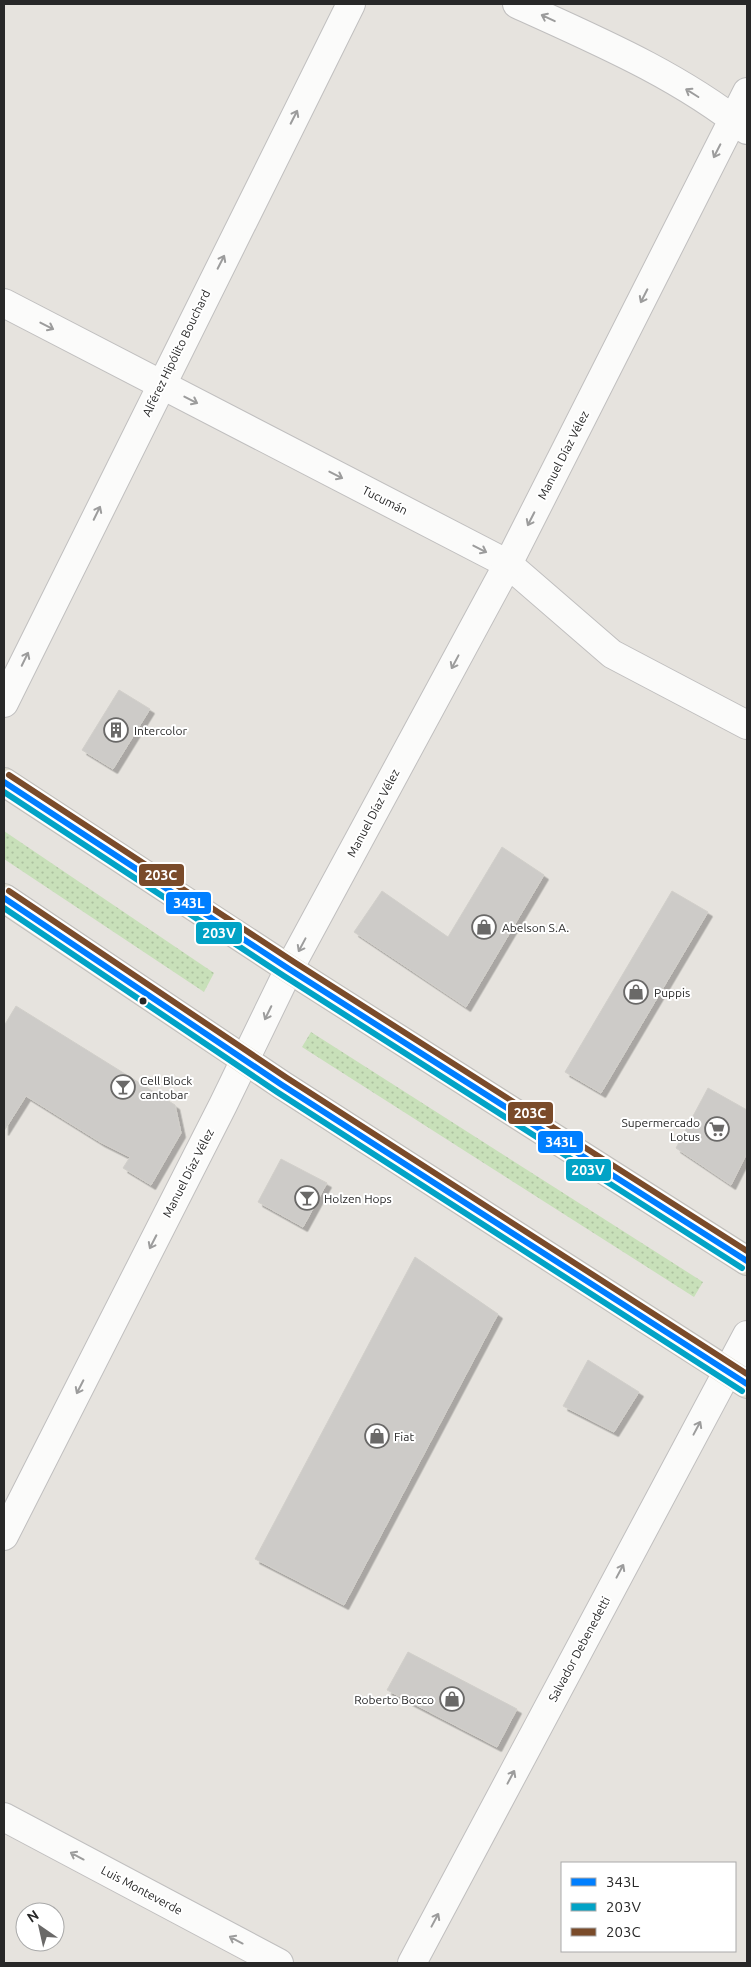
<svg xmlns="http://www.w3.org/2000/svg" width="751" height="1967" font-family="Ubuntu,sans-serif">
<defs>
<pattern id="grass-dots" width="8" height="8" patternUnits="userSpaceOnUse" patternTransform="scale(1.25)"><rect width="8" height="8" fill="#c8e0b9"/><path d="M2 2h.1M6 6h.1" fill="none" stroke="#acc09f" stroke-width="1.8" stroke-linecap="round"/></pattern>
<filter id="shadow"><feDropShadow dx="4.5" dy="4.5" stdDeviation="0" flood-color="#0004"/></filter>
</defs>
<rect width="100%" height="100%" fill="#e6e3de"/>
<!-- grass -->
<g fill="url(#grass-dots)">
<path d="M4,831L214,973L204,992L4,859Z"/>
<path d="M311,1032L703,1282L694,1297L302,1047Z"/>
</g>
<!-- building -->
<g fill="#cdcbc8" stroke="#d1cfca" filter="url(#shadow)">
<path d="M119,690L150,709L113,769L82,750Z"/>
<path d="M502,847L544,875L466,1007L354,932L382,891L448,937Z"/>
<path d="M672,891L708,912L601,1093L565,1072Z"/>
<path d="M16,1006L175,1105L181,1133L151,1185L123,1168L130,1157L100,1142L26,1096L4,1131V1026Z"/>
<path d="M708,1088L747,1110V1153L731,1185L676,1148Z"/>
<path d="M281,1159L327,1183L303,1227L258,1202Z"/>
<path d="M415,1257L498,1314L344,1605L255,1559Z"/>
<path d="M588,1360L639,1392L614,1432L563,1406Z"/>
<path d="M408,1652L517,1709L497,1747L387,1690Z"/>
</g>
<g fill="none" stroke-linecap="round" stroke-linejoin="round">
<!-- minor casing -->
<g stroke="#c0bfbf" stroke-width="30">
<g id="minor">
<path d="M517,4C596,40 679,75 747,130"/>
<path d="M4,303L508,564L612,654L747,725"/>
<path d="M4,703L351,4"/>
<path d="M4,1536L223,1105L289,969L508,564L747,92"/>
<path d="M4,1817L279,1963"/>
<path d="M412,1963L747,1335"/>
</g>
</g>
<!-- major casing -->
<g stroke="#bfbdbc" stroke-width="30">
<g id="major">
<path d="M4,782L289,969L747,1261"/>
<path d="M4,898L282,1085L747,1384"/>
</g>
</g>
<!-- minor -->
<use href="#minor" stroke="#fbfbfa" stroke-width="28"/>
<!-- major -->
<use href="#major" stroke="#e4e0d3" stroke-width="28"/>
<!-- bus-1 casing -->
<g stroke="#fff" stroke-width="10">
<g id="bus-1">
<path d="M4,782L289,969L747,1261"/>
<path d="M4,898L282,1085L747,1384"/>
</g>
</g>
<!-- bus-2 casing -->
<g stroke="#fff" stroke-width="10">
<g id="bus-2">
<path d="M4,792L284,976L742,1268"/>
<path d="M4,908L277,1092L742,1391"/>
</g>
</g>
<!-- bus-3 casing -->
<g stroke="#fff" stroke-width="10">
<g id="bus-3">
<path d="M9,775L294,962L747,1251"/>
<path d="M9,891L287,1078L747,1374"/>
</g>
</g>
<!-- bus-1 -->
<use href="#bus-1" stroke="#007fff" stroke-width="6"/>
<!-- bus-2 -->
<use href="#bus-2" stroke="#02a3c6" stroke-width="6"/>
<!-- bus-3 -->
<use href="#bus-3" stroke="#7a4b2a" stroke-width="6"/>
</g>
<!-- one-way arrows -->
<defs><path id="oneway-shaft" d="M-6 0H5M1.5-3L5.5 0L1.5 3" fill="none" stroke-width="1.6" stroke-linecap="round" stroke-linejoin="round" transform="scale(1.25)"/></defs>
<g stroke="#9c9c9c">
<use href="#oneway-shaft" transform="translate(548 18) rotate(-155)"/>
<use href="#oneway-shaft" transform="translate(692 93) rotate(-148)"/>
<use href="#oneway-shaft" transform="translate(294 117) rotate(-63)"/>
<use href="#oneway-shaft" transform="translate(717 151) rotate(117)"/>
<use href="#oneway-shaft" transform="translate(221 262) rotate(-63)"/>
<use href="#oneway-shaft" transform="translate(644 296) rotate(117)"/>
<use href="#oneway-shaft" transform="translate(47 326) rotate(27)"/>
<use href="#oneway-shaft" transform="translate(191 400) rotate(27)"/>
<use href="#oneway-shaft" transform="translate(336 475) rotate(27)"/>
<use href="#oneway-shaft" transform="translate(97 513) rotate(-64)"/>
<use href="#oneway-shaft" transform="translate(531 519) rotate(117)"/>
<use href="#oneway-shaft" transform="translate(480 549) rotate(27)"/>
<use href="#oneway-shaft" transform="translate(25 659) rotate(-64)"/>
<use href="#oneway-shaft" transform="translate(455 662) rotate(118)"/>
<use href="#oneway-shaft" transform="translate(302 945) rotate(118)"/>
<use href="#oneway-shaft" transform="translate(268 1013) rotate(116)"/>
<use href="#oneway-shaft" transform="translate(153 1242) rotate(117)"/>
<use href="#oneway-shaft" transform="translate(80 1387) rotate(117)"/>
<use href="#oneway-shaft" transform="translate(697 1428) rotate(-62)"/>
<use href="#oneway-shaft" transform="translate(620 1571) rotate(-62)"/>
<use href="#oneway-shaft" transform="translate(511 1777) rotate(-62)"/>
<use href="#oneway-shaft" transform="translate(77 1856) rotate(-152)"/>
<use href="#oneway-shaft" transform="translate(435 1920) rotate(-62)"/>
<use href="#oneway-shaft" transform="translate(236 1940) rotate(-152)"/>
</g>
<!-- icons -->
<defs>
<g id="building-ring" transform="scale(1.25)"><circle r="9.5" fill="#fff" stroke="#6a6968" stroke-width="1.5"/><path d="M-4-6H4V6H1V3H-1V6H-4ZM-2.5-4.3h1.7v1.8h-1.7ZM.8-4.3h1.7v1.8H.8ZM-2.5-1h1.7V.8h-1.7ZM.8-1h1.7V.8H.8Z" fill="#6a6968"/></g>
<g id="shop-ring" transform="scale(1.25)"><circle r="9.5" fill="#fff" stroke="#6a6968" stroke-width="1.5"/><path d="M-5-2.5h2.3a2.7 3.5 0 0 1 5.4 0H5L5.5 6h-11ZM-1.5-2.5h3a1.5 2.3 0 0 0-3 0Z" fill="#6a6968"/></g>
<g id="bar-ring" transform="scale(1.25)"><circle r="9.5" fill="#fff" stroke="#6a6968" stroke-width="1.5"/><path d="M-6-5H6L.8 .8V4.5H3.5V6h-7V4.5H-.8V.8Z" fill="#6a6968"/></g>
<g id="supermarket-ring" transform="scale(1.25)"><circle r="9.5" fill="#fff" stroke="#6a6968" stroke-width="1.5"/><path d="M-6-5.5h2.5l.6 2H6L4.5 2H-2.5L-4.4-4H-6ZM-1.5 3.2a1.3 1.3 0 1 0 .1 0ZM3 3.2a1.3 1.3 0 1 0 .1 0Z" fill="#6a6968"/></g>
</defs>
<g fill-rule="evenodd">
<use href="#building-ring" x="116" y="730"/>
<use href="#shop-ring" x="484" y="927"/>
<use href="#shop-ring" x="636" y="992"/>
<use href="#bar-ring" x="123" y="1087"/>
<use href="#supermarket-ring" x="717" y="1129"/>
<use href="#bar-ring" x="307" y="1198"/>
<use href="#shop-ring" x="377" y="1436"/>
<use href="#shop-ring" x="452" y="1699"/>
</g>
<!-- markers -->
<circle fill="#282828" stroke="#fff" stroke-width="2" cx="143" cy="1001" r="4.5"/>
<g text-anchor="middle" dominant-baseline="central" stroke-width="4" stroke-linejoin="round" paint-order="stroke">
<!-- street labels -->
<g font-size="12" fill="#282828" stroke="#fff">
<text transform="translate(176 353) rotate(-64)">Alférez Hipólito Bouchard</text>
<text transform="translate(563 455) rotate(-63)">Manuel Díaz Vélez</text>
<text transform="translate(385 500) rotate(27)">Tucumán</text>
<text transform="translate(373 813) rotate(-62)">Manuel Díaz Vélez</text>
<text transform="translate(188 1173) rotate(-63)">Manuel Díaz Vélez</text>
<text transform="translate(579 1649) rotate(-62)">Salvador Debenedetti</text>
<text transform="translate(142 1890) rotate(28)">Luis Monteverde</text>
</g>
<!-- poi labels -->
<g font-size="12" fill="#282828" stroke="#fff" text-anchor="start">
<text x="134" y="730">Intercolor</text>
<text x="502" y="927">Abelson S.A.</text>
<text x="654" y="992">Puppis</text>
<text x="140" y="1080">Cell Block<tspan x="140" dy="14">cantobar</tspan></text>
<text x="700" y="1122" text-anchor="end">Supermercado<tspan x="700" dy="14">Lotus</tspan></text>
<text x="324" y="1198">Holzen Hops</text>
<text x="394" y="1436">Fiat</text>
<text x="434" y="1699" text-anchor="end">Roberto Bocco</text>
</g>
</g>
<g stroke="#fff" stroke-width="2">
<rect x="138" y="863" width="47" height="24" rx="5" fill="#7a4b2a"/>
<rect x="165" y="891" width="47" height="24" rx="5" fill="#007fff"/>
<rect x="195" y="921" width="48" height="24" rx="5" fill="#02a3c6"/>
<rect x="507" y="1101" width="47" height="24" rx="5" fill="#7a4b2a"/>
<rect x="537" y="1130" width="47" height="24" rx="5" fill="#007fff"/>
<rect x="565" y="1158" width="47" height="24" rx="5" fill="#02a3c6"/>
</g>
<g font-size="14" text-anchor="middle" font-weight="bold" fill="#fff">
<text x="161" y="880">203C</text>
<text x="189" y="908">343L</text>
<text x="219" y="938">203V</text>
<text x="530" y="1118">203C</text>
<text x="561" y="1147">343L</text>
<text x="588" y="1175">203V</text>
</g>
<!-- border -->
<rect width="751" height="1967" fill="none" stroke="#282828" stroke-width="10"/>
<!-- legend -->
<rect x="561" y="1862" width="175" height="90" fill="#ffffff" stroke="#a9a9a9"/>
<rect x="571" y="1878" width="25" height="8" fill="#007fff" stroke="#a9a9a9"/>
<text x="606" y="1887" font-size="15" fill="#282828">343L</text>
<rect x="571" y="1903" width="25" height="8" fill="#02a3c6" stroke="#a9a9a9"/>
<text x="606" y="1912" font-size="15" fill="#282828">203V</text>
<rect x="571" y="1928" width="25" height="8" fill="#7a4b2a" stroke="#a9a9a9"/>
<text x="606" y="1937" font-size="15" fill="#282828">203C</text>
<!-- north arrow -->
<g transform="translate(40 1927) rotate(326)"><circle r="24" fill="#ffffff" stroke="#a9a9a9"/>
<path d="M0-4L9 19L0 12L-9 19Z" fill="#6a6968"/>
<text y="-8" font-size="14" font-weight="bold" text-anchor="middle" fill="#282828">N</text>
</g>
</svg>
